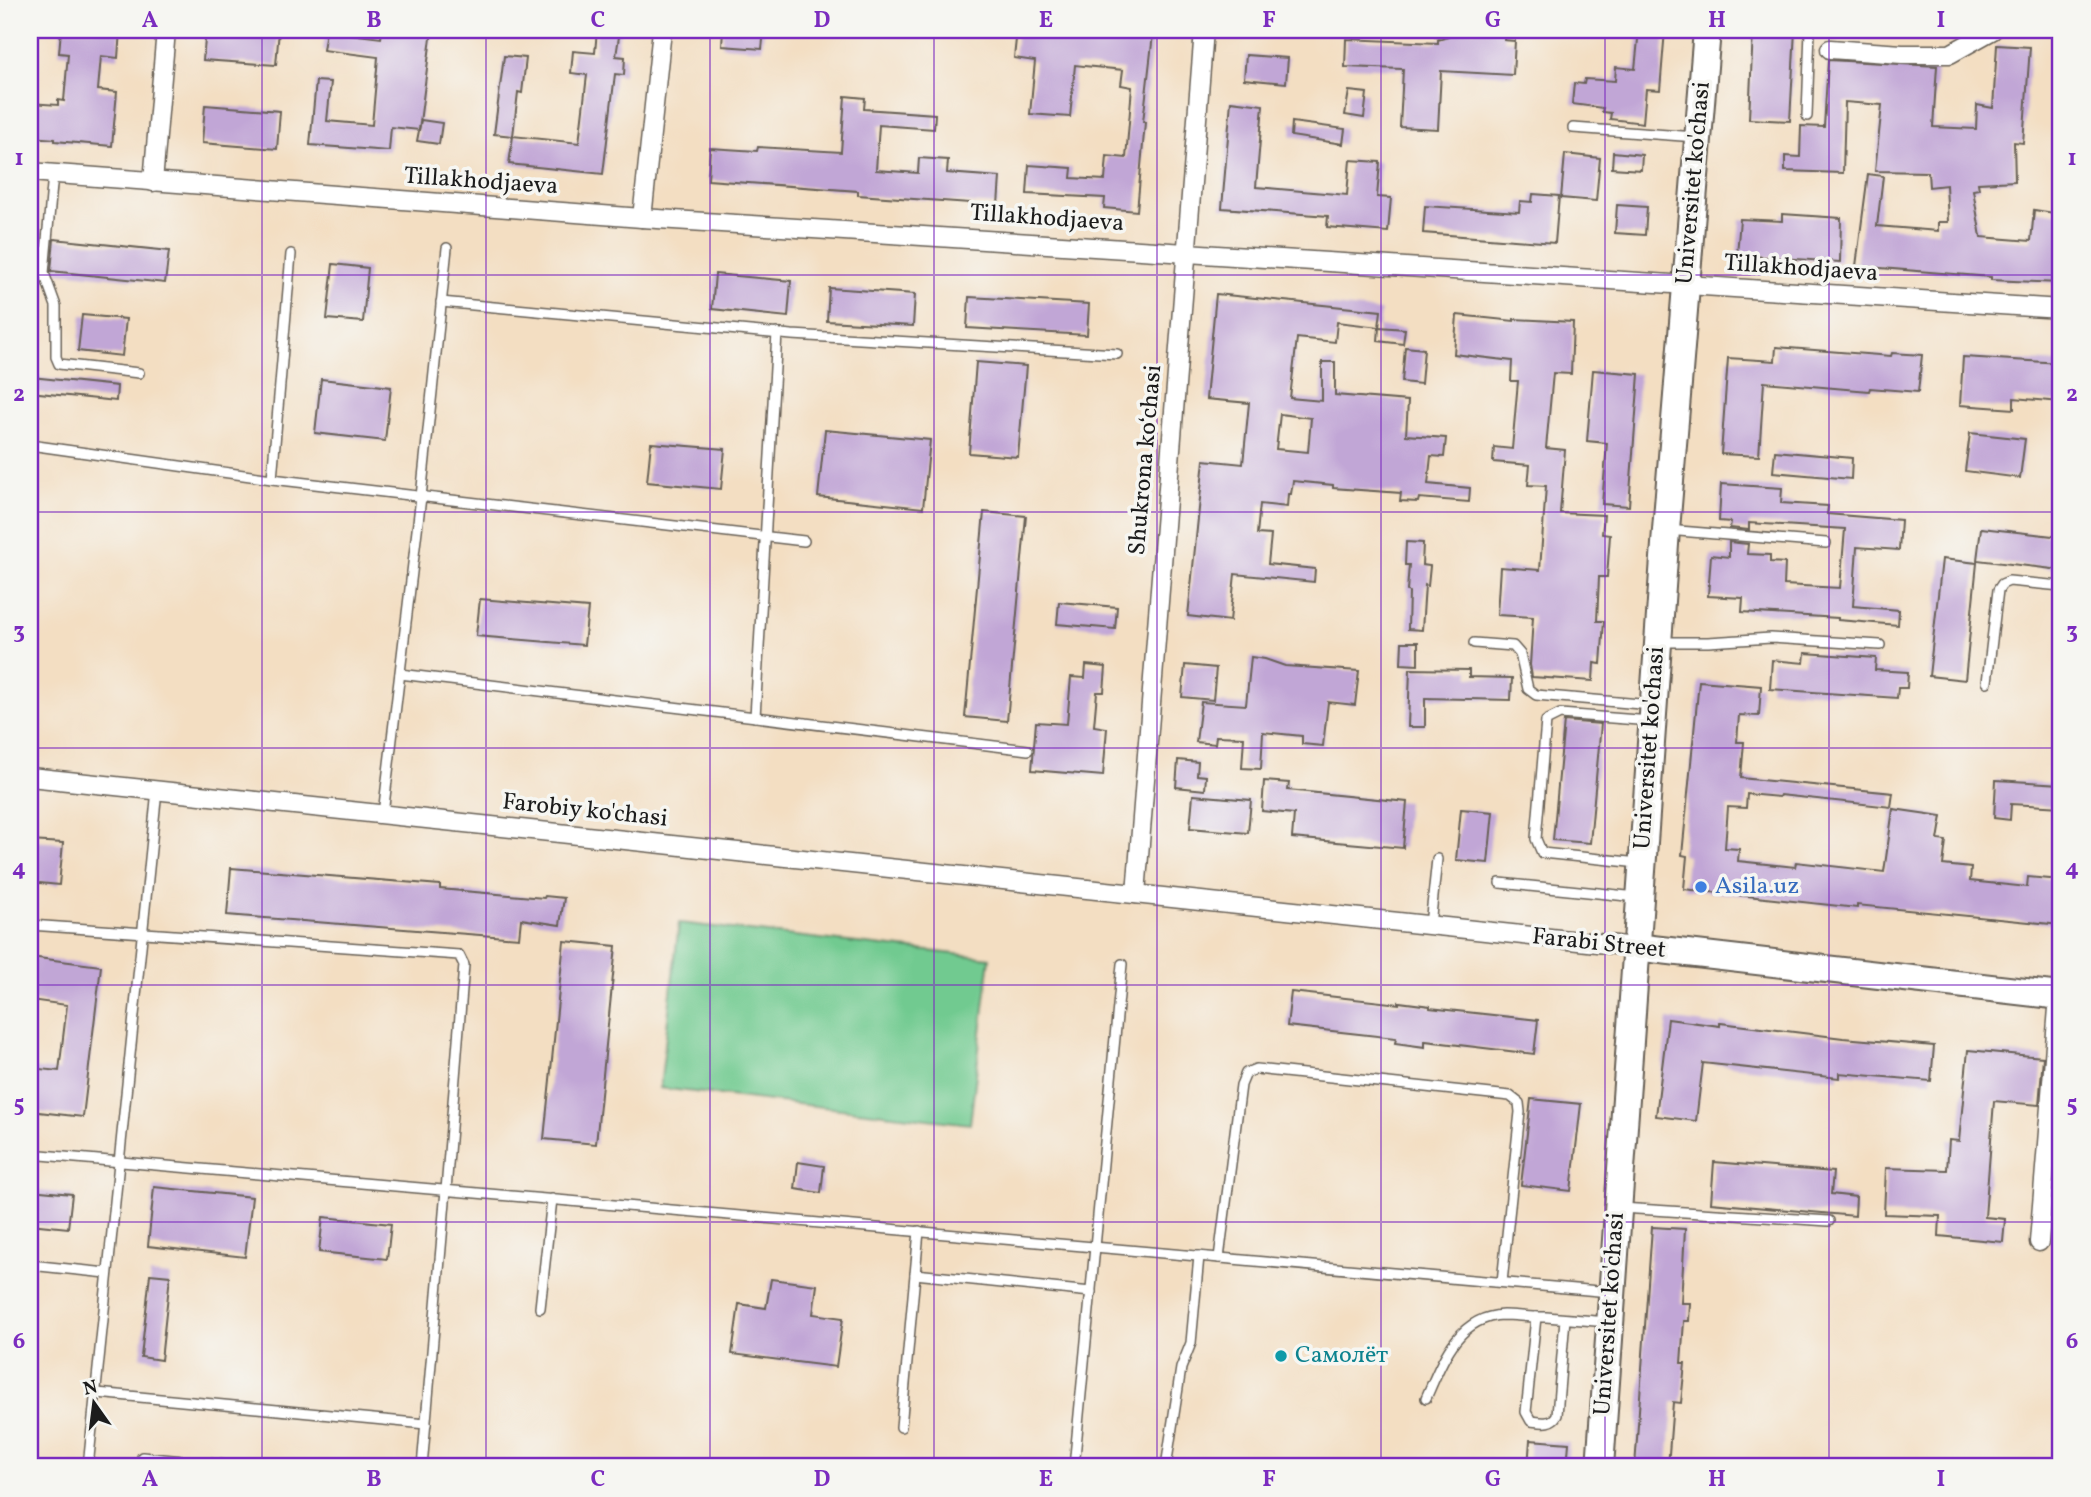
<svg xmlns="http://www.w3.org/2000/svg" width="2091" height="1497" font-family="Vollkorn,serif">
<rect width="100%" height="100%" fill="#f6f6f2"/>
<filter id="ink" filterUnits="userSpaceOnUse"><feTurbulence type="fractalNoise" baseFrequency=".0143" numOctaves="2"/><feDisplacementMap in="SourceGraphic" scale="14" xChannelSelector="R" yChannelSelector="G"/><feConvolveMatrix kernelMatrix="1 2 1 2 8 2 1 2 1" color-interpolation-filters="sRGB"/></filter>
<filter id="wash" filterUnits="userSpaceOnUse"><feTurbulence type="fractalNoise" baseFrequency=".00686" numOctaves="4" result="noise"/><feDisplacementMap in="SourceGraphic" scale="28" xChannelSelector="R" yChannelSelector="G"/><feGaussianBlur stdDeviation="1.57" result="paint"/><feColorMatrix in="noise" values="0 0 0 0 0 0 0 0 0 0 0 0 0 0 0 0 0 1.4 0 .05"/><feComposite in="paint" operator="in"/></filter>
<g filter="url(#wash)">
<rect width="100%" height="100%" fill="#f3dec2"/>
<!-- green -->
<path fill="#71ca90" stroke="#467356" stroke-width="2" d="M679,923L990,958L970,1124L660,1088Z"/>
<g id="blocks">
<!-- building -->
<g fill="#c1a6d6" fill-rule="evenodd">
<path d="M61,30H120L118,58L101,56L98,90L117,92L112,146L55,141V139L30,137V103L58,105V100L64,101L68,54L59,53Z"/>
<path d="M206,30H279L276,65L203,60Z"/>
<path d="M395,30H432L419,130L391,127L389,151L310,145L316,81L331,82L327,121L372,125L378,57L323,50L326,31L381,38L382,33L394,35Z"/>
<path d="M597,30H620L616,56L625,57L624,75L615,74L603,174L509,164L513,136L579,143L587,75L571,73L573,51L595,53Z"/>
<path d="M723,30H764L762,49L722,46Z"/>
<path d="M1017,30H1114L1153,34L1143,122H1145L1137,211L1104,208L1105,198L1027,194L1029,165L1072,168L1071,178L1105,180L1107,156L1126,158L1132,87L1121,85L1123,70L1075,65L1070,117L1030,114L1035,61L1014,58Z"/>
<path d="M1449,30H1505L1504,40L1515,41L1513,75L1441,71L1438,129L1400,127L1403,69L1345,67L1346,39L1438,43V40L1448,37Z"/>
<path d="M1639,30H1665L1660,90L1646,89L1643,123L1610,119L1611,113L1602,112L1603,108L1572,104L1574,83L1584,84L1585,79L1615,81L1616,67L1635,69Z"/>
<path d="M1753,30H1795L1790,121L1749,119Z"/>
<path d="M1997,45L2030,47L2023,143L2014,142L2015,181L1978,183L1979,189L1973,190L1981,237L2031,241L2034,210L2061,214V283L1991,280V277L1856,266L1868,174L1883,176L1877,226L1938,231V222H1948L1946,185L1929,187L1928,172L1875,171L1882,105L1845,102L1843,173L1785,171V156L1800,157L1801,126L1824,127L1828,60L1937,66L1933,127L1976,129L1977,105L1993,108Z"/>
<path d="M1246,55L1288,58L1286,83L1244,79Z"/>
<path d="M504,56L526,58L522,93L518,92L513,136L494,134Z"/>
<path d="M1349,91L1367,93L1364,118L1345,115Z"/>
<path d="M845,96L865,98L864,109L935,114L934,129L879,125L876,170L918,173L919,158L948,160L947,173L1000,177L998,205L858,195V191L708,180L710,148L757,151L758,147L841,152Z"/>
<path d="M1231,101L1263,105L1256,187L1347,195L1350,160L1380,162L1377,197L1391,198L1388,232L1327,227L1328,216L1222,208Z"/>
<path d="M205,105L280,111L277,149L202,143Z"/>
<path d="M421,120L442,123L439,144L417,141Z"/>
<path d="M1292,122L1345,129L1343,144L1291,136Z"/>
<path d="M1613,152L1642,155L1641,170L1612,168Z"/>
<path d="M1565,154L1600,158L1596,201L1561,198Z"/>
<path d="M1533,194L1559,196L1555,243L1423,233L1425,206L1519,212L1520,201L1532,202Z"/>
<path d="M1617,205L1647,207L1645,235L1615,233Z"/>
<path d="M1782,214L1841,218L1840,262L1737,255L1740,219L1782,221Z"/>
<path d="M54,239L169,251L165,283L51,271Z"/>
<path d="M333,264L368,268L363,322L327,319Z"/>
<path d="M715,274L791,281L788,317L712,309Z"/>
<path d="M829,288L915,294L913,326L827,321Z"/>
<path d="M1216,294L1381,311L1379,327L1337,322L1335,342L1297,338L1290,398L1322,401V362H1335V395L1408,401L1406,435L1446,438L1444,457L1431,456L1428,484L1470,488L1469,502L1419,498L1418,502L1400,501L1401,493L1333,488V485L1293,481L1291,494H1288L1287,507L1260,504L1257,534L1271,535L1268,564L1315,569L1314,582L1235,574L1230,621L1188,616L1204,460L1243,464L1249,403L1206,399ZM1280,414L1311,418L1308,452L1276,449Z"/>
<path d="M969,297L1089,304L1087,335L967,328Z"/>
<path d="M82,315L126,319L122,356L78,351Z"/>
<path d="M1457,315L1514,321V319L1573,322L1571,374L1553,373L1546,448L1565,450L1560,513L1604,515L1602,534L1610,535L1607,577H1599L1597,621H1604L1601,664L1594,663L1593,681L1532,677L1530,665L1533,617L1497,615L1500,567L1540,570L1546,486L1528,485L1530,465L1493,462L1494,447L1512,449L1518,381H1511L1512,361L1454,354Z"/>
<path d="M1379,327L1405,329L1403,344L1378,341Z"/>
<path d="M1405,347L1424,349L1421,384L1402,382Z"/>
<path d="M1776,347L1891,356L1892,353L1922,355L1918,392L1870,388L1869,391L1764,382L1759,456L1721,454L1728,358L1775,361Z"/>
<path d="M1963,357L2061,363V402L2014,398V409L1960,405Z"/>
<path d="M976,362L1026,366L1018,457L969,453Z"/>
<path d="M1593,370L1639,374L1629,506L1602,504L1607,443L1587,441Z"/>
<path d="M31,377L117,386L116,401L30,392Z"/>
<path d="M321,379L391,387L385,441L315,433Z"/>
<path d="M825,430L930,440L923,508L818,497Z"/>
<path d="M1970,433L2025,439L2020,478L1965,471Z"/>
<path d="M651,443L725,449L721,489L647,482Z"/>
<path d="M1775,451L1852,458L1851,479L1773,472Z"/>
<path d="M1721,484L1782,488L1781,503L1828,506L1827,514L1901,520L1899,550L1857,547L1853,606L1899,610L1898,625L1838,620V618L1742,612L1743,598L1708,596L1711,555L1729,557V542L1748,544L1747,554L1770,555V562L1785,563L1784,585L1840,588L1845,529L1749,523V530L1730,528L1731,522L1719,521Z"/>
<path d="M984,512L1026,516L1007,721L965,717Z"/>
<path d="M1981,528L2061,537V570L1977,560Z"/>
<path d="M1406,542L1423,543L1422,565L1430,566L1428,586L1425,585L1422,630L1408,629L1409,592L1407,591L1409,565H1405Z"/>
<path d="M1942,559L1977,563L1965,680L1929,676Z"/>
<path d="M480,599L588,608L584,645L476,636Z"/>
<path d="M1059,602L1117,607L1115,629L1057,624Z"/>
<path d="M1402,642H1418V665L1401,664Z"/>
<path d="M1805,653L1876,658L1875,670L1908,672L1907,688H1898L1897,698L1770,689L1772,660L1804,663Z"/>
<path d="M1251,657L1265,659L1285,666L1359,671L1355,705L1328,702L1323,746L1302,744V736L1263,732L1261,769L1242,768L1244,737L1216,736L1215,744L1196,742L1201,702L1246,705Z"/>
<path d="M1086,665L1106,667L1104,692H1097L1094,726L1107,728L1103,776L1032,770L1036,722L1067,724L1071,677L1085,678Z"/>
<path d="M1185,665L1216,668L1213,700L1182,697Z"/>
<path d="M1410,669L1469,670V677L1512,678L1511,700L1425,698V727H1408Z"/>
<path d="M1699,681L1761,686L1759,716L1739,715L1737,742H1744L1741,778L1893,793L1891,807L1780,795L1779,797L1747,794L1746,808L1728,807L1725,848L1739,849L1738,861L1795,867L1796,862L1884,872L1893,809L1942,816L1938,840L1946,841L1943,865L1971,868L1970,881L2027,887L2028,877L2061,880V925L1857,905V908L1684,889L1687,856L1682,855Z"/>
<path d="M1564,721L1601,724L1590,843L1553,840Z"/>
<path d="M1178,760L1198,762L1197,775L1206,776L1205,790L1176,787Z"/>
<path d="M1996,780L2061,784V807L2011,804L2010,820L1994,818Z"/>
<path d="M1264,781L1289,783L1288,790L1407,802L1403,848L1292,838L1294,814L1262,811Z"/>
<path d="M1193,795L1251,800L1248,833L1190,828Z"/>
<path d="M1461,809L1493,812L1488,863L1456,860Z"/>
<path d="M30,841L63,843L59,885L30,882Z"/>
<path d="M231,868L440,885V889L544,898L545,896L564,898L560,925L521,919L519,938L227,915Z"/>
<path d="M564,941L616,946L596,1144L544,1139Z"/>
<path d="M30,957L101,966L83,1117L30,1111V1068L59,1071L67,1005L30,1000Z"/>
<path d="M1291,992L1399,1004V1002L1430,1006V1008L1538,1020L1534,1054L1425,1041V1047L1395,1043L1396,1038L1287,1026Z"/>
<path d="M1668,1019L1720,1026V1023L1843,1038L1934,1046L1931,1081L1839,1073V1078L1703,1063L1696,1121L1656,1116Z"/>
<path d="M1968,1050L2043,1057L2039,1105L1994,1101L1985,1217L2005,1219L2003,1242L1939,1236L1940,1216L1884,1214L1886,1168L1947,1170L1949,1140L1959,1141Z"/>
<path d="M1531,1099L1581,1104L1571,1191L1521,1185Z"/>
<path d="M798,1162L824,1166L821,1193L795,1189Z"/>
<path d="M1714,1162L1833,1172L1831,1194L1856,1197L1855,1216L1711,1203Z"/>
<path d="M154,1187L252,1197L245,1257L148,1246Z"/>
<path d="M30,1190L72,1194L68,1228L30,1224Z"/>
<path d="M323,1217L391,1224L387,1259L319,1252Z"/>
<path d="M1652,1227L1685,1229L1681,1303H1690L1689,1321H1684L1681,1363H1685L1681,1403L1673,1402L1668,1467H1635Z"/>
<path d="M150,1274L170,1276L161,1360L141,1357Z"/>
<path d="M771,1279L817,1285L813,1314L843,1318L836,1367L732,1354L739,1304L766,1308Z"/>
<path d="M1530,1440L1569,1443L1567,1467H1528Z"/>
</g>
</g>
</g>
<g filter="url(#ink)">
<use href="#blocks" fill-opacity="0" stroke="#676056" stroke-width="2"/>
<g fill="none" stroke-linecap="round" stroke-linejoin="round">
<!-- service casing -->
<g stroke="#676056" stroke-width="12">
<g id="service">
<path d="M1439,33V30"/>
<path d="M1807,116L1810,30"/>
<path d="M1573,128L1696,137"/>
<path d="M53,174L44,273L56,306V357L59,364L139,373"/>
<path d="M441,302L792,335L1117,354"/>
<path d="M30,445L272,479L804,541"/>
<path d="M272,479L291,254"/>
<path d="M1667,530L1826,543"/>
<path d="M1662,642H1708L1771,638L1880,645"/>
<path d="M1474,643L1513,646L1520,654L1528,689L1536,695L1652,705"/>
<path d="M400,674L1028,750"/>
<path d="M1987,682L1998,590L2002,584L2009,581L2061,586"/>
<path d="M755,717L777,333"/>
<path d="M383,814L421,497L447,248"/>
<path d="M1639,863L1542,853L1536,839L1546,721L1560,714L1651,721"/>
<path d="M1500,883L1637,897"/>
<path d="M30,925L459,955L464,965L446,1190L422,1467"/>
<path d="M1430,925L1437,859"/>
<path d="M30,1154L1610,1292"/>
<path d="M1621,1208L1829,1221"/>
<path d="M1219,1258L1241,1085L1246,1073L1256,1069L1510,1096L1519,1103L1520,1112L1502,1282"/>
<path d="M30,1265L107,1273"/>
<path d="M915,1274L1091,1292"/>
<path d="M540,1308L552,1199"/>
<path d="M1565,1319L1557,1415C1551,1425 1541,1422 1531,1421L1526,1412L1536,1317H1546L1608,1322"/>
<path d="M97,1393L426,1424"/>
<path d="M1426,1398C1442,1362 1457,1317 1503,1315C1514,1315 1526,1317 1536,1317"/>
<path d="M901,1427L919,1231"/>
<path d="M142,1457L245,1467"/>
<path d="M88,1467L157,790"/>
<path d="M1074,1467L1122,964"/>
<path d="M1166,1467L1181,1368L1191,1343L1199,1256"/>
</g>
</g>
<!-- minor casing -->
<g stroke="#676056" stroke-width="21">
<g id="minor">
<path d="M1830,49L1902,54H1950L1993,30"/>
<path d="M30,172L642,218L2061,309"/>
<path d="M153,182L166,30"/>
<path d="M642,218L662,30"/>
<path d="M30,777L1635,947"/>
<path d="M1136,894L1204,30"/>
<path d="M2039,1242L2059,996"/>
</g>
</g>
<!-- secondary casing -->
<g stroke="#676056" stroke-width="30">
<g id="secondary">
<path d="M1635,947L2061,996"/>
<path d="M1600,1467L1666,530L1707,30"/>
</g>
</g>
<!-- service -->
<use href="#service" stroke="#fff" stroke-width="9"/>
<!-- minor -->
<use href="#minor" stroke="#fff" stroke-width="18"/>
<!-- secondary -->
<use href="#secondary" stroke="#fff" stroke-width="26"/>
</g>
</g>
<!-- grid -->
<path fill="none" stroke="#7b2cbf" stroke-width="2" stroke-opacity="0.55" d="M262,30V1467M486,30V1467M710,30V1467M934,30V1467M1157,30V1467M1381,30V1467M1605,30V1467M1829,30V1467M30,275H2061M30,512H2061M30,748H2061M30,985H2061M30,1222H2061"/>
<!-- markers -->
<circle fill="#3f7fe0" stroke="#f6f6f2" stroke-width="2.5" cx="1701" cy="887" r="7"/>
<circle fill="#0f9aa8" stroke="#f6f6f2" stroke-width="2.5" cx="1281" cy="1356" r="7"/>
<g text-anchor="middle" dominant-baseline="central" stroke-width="7" stroke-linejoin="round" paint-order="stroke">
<!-- street labels -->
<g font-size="24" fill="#1c1c1c" stroke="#f6f6f2">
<text transform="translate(481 182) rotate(4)">Tillakhodjaeva</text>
<text transform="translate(1694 183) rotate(-85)">Universitet ko'chasi</text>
<text transform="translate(1047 219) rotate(4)">Tillakhodjaeva</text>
<text transform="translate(1801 269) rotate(4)">Tillakhodjaeva</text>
<text transform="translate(1146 460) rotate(-85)">Shukrona koʻchasi</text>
<text transform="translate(1650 748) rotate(-86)">Universitet ko'chasi</text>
<text transform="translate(585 811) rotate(6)">Farobiy ko'chasi</text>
<text transform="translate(1599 944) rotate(6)">Farabi Street</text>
<text transform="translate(1610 1314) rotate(-86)">Universitet ko'chasi</text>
</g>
<!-- shop labels -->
<g font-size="24" fill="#366cbe" stroke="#f6f6f2" text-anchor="start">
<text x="1715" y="887">Asila.uz</text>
</g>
<!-- culture labels -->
<g font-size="24" fill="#0d838f" stroke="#f6f6f2" text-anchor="start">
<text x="1295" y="1356">Самолёт</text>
</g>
</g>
<!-- margin -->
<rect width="2091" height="1497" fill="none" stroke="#f6f6f2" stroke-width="77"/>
<!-- north arrow -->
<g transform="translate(94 1403) rotate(346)" stroke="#f6f6f2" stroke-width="5" paint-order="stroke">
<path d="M0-5L12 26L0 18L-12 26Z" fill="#1c1c1c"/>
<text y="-10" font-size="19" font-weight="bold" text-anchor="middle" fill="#1c1c1c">N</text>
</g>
<rect x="38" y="38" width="2014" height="1420" fill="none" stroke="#7b2cbf" stroke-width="2.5"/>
<g font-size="23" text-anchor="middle" font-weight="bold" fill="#7b2cbf">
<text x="150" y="27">A</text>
<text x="374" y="27">B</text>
<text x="598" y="27">C</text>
<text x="822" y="27">D</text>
<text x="1046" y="27">E</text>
<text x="1269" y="27">F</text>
<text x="1493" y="27">G</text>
<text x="1717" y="27">H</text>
<text x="1941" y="27">I</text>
<text x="19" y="165">1</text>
<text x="2072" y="165">1</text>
<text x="19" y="401">2</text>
<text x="2072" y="401">2</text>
<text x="19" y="638">3</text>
<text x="2072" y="638">3</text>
<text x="19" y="875">4</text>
<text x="2072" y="875">4</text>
<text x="19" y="1111">5</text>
<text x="2072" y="1111">5</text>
<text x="19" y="1348">6</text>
<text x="2072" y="1348">6</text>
<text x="150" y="1486">A</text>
<text x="374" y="1486">B</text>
<text x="598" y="1486">C</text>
<text x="822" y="1486">D</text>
<text x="1046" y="1486">E</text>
<text x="1269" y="1486">F</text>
<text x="1493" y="1486">G</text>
<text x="1717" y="1486">H</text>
<text x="1941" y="1486">I</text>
</g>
</svg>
